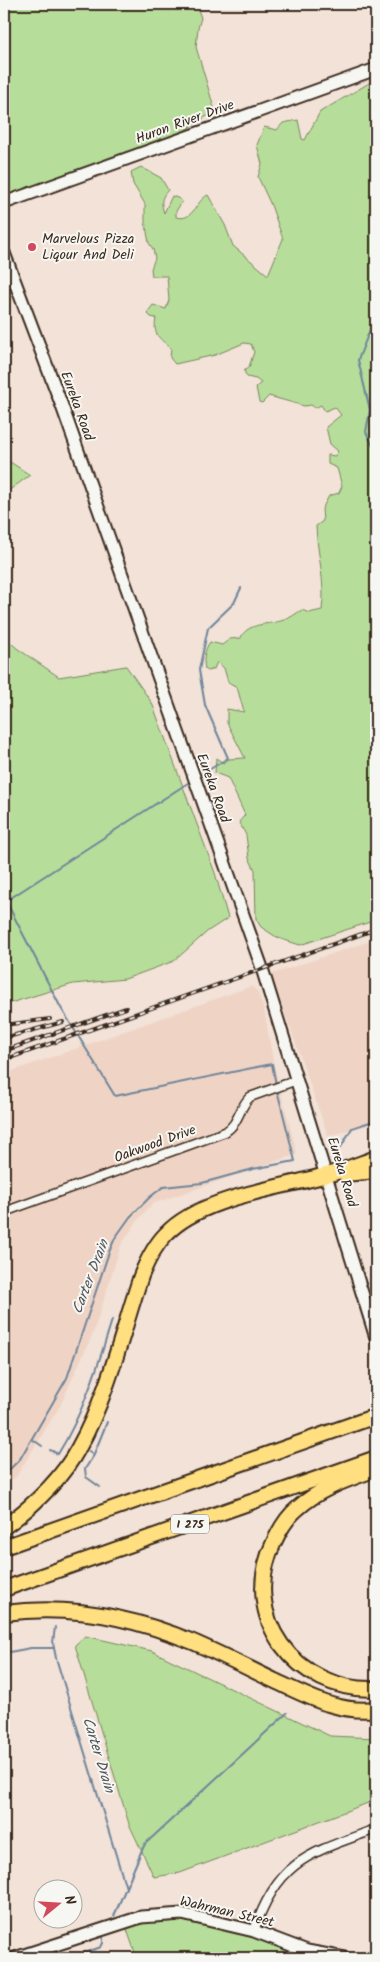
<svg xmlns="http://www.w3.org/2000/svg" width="380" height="1962" font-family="Kalam,sans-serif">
<rect width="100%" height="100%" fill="#f2e2d8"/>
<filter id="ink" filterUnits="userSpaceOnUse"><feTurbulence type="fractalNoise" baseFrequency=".02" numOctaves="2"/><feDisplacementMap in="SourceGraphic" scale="10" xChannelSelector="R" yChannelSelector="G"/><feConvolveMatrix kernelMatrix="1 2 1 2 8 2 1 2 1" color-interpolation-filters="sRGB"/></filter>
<g filter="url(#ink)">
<!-- built -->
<g fill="#efd4c5">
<path d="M376,939V1123L328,1136L291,1030L269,975Z"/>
<path d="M252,986L258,992L265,1014L273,1061L297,1154L152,1204L138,1220L121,1245L94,1331L60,1406L16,1477L4,1485V1074Z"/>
</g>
<!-- green -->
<g fill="#b6de9a" stroke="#78845c">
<path d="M4,4H196L201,18L198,28L196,47L215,111L168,141L4,197Z"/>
<path d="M376,79V920L300,945L278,938L261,927L256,919L255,870L249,858L246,835L239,822L245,815L228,778L215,773L216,758L223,763L229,759L245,758L227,723V709L244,712L237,687L228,682L224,668L217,662L214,669L208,671L205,669C203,660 204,650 210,642L222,645L230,639L241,638C247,622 270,625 284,620C291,618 296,613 302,610L309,613L322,610C326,582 317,554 316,526L323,521L322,509L329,496L339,493L342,486L337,468L328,464V455L335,456L338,451L330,444L326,427L341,415L335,407L325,411L321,405L315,408L311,405L304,406L269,396L262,403L259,402L256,387L261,383L256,379L247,377L244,371L249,367L254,352L251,344L244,343L215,355L175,364L170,358L171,348C158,337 153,335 156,318L151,317L147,313L153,305L166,309L169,300L167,276H152L151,269L155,258L153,249L149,243L145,221V204L133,184L131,172L141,167L161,178L168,190C160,198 161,204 164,213L172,196L180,199L182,202L176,211V217C194,222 195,201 208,195L225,225L233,246L268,275L283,239L271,205L258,177L262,164L257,145L264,127L277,130L283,123L298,120L302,139L305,140L320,112Z"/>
<path d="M4,458L30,475L4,494Z"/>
<path d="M6,639L18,649L59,677L126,666L152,703L215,873L228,918L208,931L174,961L125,979L73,984L4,1005V640Z"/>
<path d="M85,1636L152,1651L330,1736L376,1738V1800L180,1873L154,1877L129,1824L75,1645Z"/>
<path d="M161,1920C213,1920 263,1942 312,1958H137L126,1927Z"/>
</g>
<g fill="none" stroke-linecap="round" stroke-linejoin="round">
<!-- stream -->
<g stroke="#6f859a" stroke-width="2">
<path d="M376,323L371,327L358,360L370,410L366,432L376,452"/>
<path d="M199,776L228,758L205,705L199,670L208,628L234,603L241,588"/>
<path d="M191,781L6,901L61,1008L115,1096L272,1064L276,1085"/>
<path d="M341,1147L352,1128L376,1120"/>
<path d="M32,1439L42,1446"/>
<path d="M50,1450L58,1454C83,1414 98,1366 112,1320"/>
<path d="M89,1451L94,1455L85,1469L86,1477L100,1487"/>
<path d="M94,1454L107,1422"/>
<path d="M4,1475L20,1459L67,1378L109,1252L115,1238L130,1217L150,1197L163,1187L202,1183L253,1169L295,1161L277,1090"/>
<path d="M55,1627L53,1643L56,1658L126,1888"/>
<path d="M4,1653L31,1648H54"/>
<path d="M114,1916L141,1852L145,1844L287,1713"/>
<path d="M70,1958L101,1947L103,1943V1937"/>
</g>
<!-- street casing -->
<g stroke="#3b2a1e" stroke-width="11">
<g id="street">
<path d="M4,1212L225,1132C239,1124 239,1107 250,1097L297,1080"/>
<path d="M254,1931C278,1859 311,1853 376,1829"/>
</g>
</g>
<!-- secondary casing -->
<g stroke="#3b2a1e" stroke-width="15">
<g id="secondary">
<path d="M4,203L376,69"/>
<path d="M4,253L62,406L261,965L376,1338"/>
<path d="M15,1958L141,1917L182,1914L254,1931L307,1951L345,1958"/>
</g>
</g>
<!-- highway casing -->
<g stroke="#3b2a1e" stroke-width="18">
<g id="highway">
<path d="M345,1174L376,1171"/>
<path d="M376,1469C349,1479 320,1488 298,1508C287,1517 280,1529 274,1542C238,1617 296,1692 376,1689"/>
<path d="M4,1527C33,1506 62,1479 79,1447C108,1395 122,1333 141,1276C147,1261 154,1246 166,1234C201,1197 278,1189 326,1175C343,1171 359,1164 376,1158"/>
<path d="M4,1547L376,1416"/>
<path d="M4,1589L376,1458"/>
<path d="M4,1613C69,1604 133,1617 193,1642C221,1654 248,1668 275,1681C308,1696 339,1714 376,1709"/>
</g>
</g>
<!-- street -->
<use href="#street" stroke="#f6f6f2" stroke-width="8"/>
<!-- secondary -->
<use href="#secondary" stroke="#f6f6f2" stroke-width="11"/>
<!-- highway -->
<use href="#highway" stroke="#ffdf80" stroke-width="14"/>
<!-- rail casing -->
<g stroke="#3b2a1e" stroke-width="4">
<g id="rail">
<path d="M4,1025L50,1019"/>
<path d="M4,1038L63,1022"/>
<path d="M4,1051L126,1008"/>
<path d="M4,1060L376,929"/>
</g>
</g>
<!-- rail -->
<use href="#rail" stroke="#f6f6f2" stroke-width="2" stroke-dasharray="5.5" stroke-linecap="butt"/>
</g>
</g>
<!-- markers -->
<circle fill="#d1495b" stroke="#f6f6f2" stroke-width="2" cx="32" cy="247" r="5"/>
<g text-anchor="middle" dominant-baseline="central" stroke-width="4" stroke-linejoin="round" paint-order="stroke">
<!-- shield labels -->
<rect fill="#f6f6f2" stroke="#73675e" stroke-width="1" x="171" y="1514.5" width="38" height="19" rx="4"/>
<g font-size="12" font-weight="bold" fill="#3b2a1e">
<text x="190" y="1524">I 275</text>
</g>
<!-- street labels -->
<g font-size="14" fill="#3b2a1e" stroke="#f6f6f2">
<text transform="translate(185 122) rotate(-20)">Huron River Drive</text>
<text transform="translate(77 406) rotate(70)">Eureka Road</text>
<text transform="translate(213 788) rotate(70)">Eureka Road</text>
<text transform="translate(155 1144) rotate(-20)">Oakwood Drive</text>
<text transform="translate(342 1172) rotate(73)">Eureka Road</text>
<text transform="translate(227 1912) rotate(13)">Wahrman Street</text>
</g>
<!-- poi labels -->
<g font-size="14" fill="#3b2a1e" stroke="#f6f6f2" text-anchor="start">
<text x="42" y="239">Marvelous Pizza<tspan x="42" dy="16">Liqour And Deli</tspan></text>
</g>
<!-- water labels -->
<g font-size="15" font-style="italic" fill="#55575c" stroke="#f6f6f2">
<text transform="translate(91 1277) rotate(-69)">Carter Drain</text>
<text transform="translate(98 1755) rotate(73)">Carter Drain</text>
</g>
</g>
<!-- margin -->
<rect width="380" height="1962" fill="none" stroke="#f6f6f2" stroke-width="20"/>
<rect x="10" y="10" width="360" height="1942" fill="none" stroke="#3b2a1e" stroke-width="2" filter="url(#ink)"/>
<!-- north arrow -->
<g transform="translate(58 1904) rotate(72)"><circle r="24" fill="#f6f6f2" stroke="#aba49d"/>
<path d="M0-4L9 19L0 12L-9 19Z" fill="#d1495b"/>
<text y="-8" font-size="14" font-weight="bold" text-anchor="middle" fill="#3b2a1e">N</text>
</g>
</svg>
